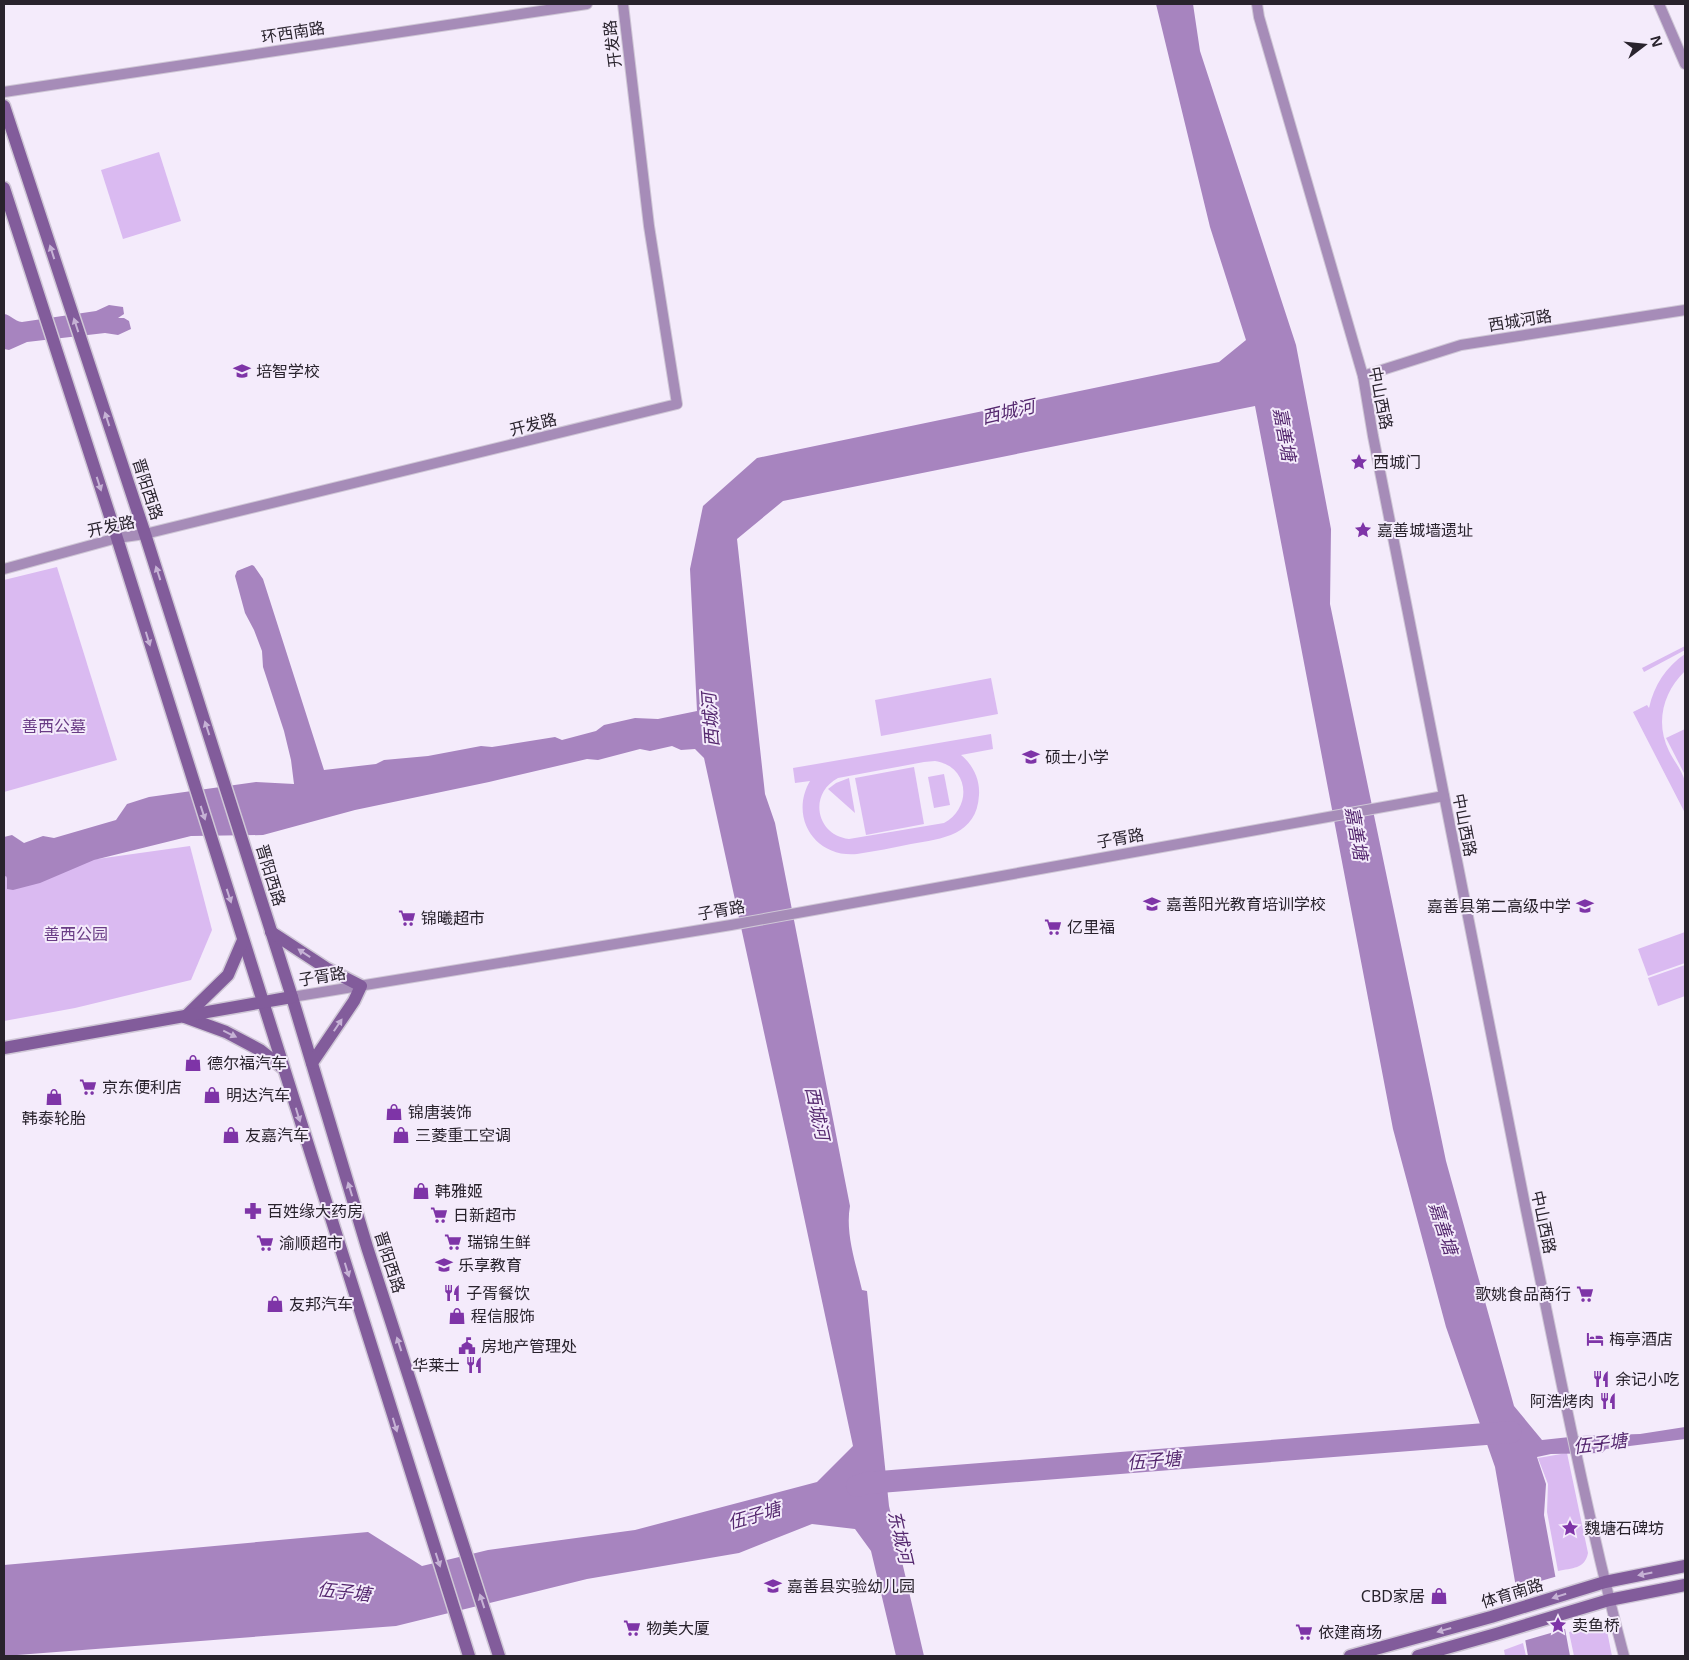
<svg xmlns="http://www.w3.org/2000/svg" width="1689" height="1660" font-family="'Noto Sans','Noto Sans SC',sans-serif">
<rect width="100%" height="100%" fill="#f4ebfb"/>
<!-- green -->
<g fill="#dabaf1" fill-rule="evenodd">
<path d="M159,152L181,221L123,239L101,170Z"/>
<path d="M57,567L117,760L4,792V580Z"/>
<path d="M1685,646V650L1644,672L1642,668Z"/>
<path d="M1685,654V671C1663,692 1655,723 1669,751C1674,761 1683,772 1685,782C1687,791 1685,803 1685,813L1633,712L1647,705L1649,708C1654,685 1666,667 1685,654Z"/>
<path d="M991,678L998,714L881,736L875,700Z"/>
<path d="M1685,729V775L1666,738Z"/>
<path d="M991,734L993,749L961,755C973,765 980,779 979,795C977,835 942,839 911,844C893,848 875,851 857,854C815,858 789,817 810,781L795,783L793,768ZM935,761C969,766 973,807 944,823L849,839C816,835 808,794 838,778L924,762Z"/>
<path d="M914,767L924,824L866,835L855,778Z"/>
<path d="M944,774L950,805L934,808L928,777Z"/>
<path d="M849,778L855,813L828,789L836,783Z"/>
<path d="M190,846L212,930L191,980L75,1008L4,1021V872Z"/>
<path d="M1685,932V963L1648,976L1638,949Z"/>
<path d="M1685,965V996L1658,1006L1648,978Z"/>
<path d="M1567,1453L1588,1553C1585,1569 1572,1568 1558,1571L1547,1512L1548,1484L1538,1458Z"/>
<path d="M1599,1625L1607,1631L1612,1656H1574L1569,1632Z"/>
<path d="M1523,1643L1526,1656H1505L1504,1650Z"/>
</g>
<!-- water -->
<g fill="#a784bf">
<path d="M1156,4H1193L1200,51L1296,345L1331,529L1330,604L1446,1161L1514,1406L1542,1440L1579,1436L1640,1434L1685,1427V1439L1606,1449L1602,1453L1551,1454L1537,1457L1546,1484L1544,1515L1570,1656H1528L1495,1467L1446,1327L1393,1129L1255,406L783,501L737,539L765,794L775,823L850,1206C845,1233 856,1264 862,1290L867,1291L889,1506L924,1656H896L871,1551L855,1529L812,1524L739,1553L587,1579L396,1626L4,1656V1565L368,1532L422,1566L488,1550L635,1530L817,1482L853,1446L788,1142L704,758L695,749L681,750L672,746L650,751L640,749L598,760L587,759L489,782L355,810L263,835L191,836L94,860L40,883L13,890L7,889V878L6,876L4,877V837L12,835L24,843L43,836L54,838L116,820L127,804L149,797L256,782L294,784L291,760L284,731L263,667L262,651L254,630L245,613L235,576L237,571L252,565L254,566L263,579L324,770L376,764L384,760L428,756L481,746L492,747L555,737L562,740L596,731L604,725L635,718L658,719L697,711L690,569L703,506L757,458L1219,362L1246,340L1210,227Z"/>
<path d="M109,305L123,307L124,314L118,318H124L129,321L131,329L118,335L105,333L27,342L9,350L4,349V314C11,315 14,321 22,322L96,311Z"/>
</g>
<!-- pier -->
<path fill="#f4ebfb" d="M1558,1576L1568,1628L1523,1641L1513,1589Z"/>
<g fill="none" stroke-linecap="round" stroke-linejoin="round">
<!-- river -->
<path stroke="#a784bf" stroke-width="22" d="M857,1486L867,1483L1511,1432"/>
<!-- street casing -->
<g stroke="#cfc7d6" stroke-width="12">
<g id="street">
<path d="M1257,4L1259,17L1363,376L1373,436C1423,694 1474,952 1526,1210C1557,1359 1585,1509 1624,1656"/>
<path d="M1659,4L1685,64"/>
<path d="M4,92L587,4"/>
<path d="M1363,376L1461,345L1685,310"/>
<path d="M4,569L117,538L145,534L677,404L649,226L623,4"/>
<path d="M292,997L731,925L1444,796"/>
</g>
</g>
<!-- secondary casing -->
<g stroke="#cfc7d6" stroke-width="15">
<g id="secondary">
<path d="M4,106L145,534L292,997L367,1247L499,1656"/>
<path d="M4,188L117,538L469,1656"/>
<path d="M271,932L326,968L361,986L354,1001L312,1063"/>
<path d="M185,1017L226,1032L260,1050L283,1068"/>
<path d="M185,1017L228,975L243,940"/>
<path d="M4,1048L292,997"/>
<path d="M1350,1656L1491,1617L1605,1582L1685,1566"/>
<path d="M1418,1656L1496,1634L1609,1600L1685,1585"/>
</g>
</g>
<!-- street -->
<use href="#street" stroke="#a68cb8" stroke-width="10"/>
<!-- secondary -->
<use href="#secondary" stroke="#825c9b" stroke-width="12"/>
</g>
<!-- one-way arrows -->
<defs><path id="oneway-solid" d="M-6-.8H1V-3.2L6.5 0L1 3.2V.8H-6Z" transform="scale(1.25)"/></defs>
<g fill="#c6b2d5">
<use href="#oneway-solid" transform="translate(52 252) rotate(-108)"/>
<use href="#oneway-solid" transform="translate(76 325) rotate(-108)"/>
<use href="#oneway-solid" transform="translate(107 419) rotate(-108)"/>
<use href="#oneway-solid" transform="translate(99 484) rotate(72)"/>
<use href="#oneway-solid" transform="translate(158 573) rotate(-108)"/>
<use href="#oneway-solid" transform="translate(148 639) rotate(73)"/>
<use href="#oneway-solid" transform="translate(207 728) rotate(-108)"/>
<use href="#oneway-solid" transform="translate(203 813) rotate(72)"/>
<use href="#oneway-solid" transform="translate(229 896) rotate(72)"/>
<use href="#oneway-solid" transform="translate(304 953) rotate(-146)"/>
<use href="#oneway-solid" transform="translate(338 1025) rotate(-56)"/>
<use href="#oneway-solid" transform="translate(230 1034) rotate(26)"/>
<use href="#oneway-solid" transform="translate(298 1115) rotate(73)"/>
<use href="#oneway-solid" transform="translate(350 1189) rotate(-107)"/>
<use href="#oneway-solid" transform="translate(347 1270) rotate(73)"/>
<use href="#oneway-solid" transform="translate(399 1344) rotate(-108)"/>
<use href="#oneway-solid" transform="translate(395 1425) rotate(73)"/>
<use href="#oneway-solid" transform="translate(438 1560) rotate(72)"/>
<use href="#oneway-solid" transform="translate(1645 1574) rotate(169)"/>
<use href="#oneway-solid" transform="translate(1559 1596) rotate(163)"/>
<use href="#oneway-solid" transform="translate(482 1601) rotate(-108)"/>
<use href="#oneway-solid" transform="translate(1444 1630) rotate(164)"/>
</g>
<!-- icons -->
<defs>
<g id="school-bare" transform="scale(1.35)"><path d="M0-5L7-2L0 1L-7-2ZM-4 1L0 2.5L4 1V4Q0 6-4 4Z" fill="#7e34a7" stroke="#f4ebfb" stroke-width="2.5" paint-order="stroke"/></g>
<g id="sight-bare" transform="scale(1.35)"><path d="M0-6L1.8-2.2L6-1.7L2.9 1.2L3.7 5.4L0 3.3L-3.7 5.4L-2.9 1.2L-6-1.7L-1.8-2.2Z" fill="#7e34a7" stroke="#f4ebfb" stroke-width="2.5" paint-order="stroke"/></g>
<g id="supermarket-bare" transform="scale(1.35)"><path d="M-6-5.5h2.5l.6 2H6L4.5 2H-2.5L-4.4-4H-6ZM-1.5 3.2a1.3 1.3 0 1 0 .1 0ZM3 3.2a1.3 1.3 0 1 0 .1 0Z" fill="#7e34a7" stroke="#f4ebfb" stroke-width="2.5" paint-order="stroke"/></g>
<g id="shop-bare" transform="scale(1.35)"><path d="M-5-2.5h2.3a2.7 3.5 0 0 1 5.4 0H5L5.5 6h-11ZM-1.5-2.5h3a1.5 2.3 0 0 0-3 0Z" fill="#7e34a7" stroke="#f4ebfb" stroke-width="2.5" paint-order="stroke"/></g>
<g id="pharmacy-bare" transform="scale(1.35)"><path d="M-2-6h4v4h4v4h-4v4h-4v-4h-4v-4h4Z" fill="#7e34a7" stroke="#f4ebfb" stroke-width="2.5" paint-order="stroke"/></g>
<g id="restaurant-bare" transform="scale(1.35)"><path d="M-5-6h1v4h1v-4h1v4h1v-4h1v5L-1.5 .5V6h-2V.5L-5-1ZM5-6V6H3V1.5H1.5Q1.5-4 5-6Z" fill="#7e34a7" stroke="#f4ebfb" stroke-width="2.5" paint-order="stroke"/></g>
<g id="hotel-bare" transform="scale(1.35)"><path d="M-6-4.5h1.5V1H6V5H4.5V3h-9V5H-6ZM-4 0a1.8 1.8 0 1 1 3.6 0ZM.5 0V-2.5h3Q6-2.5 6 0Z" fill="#7e34a7" stroke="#f4ebfb" stroke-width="2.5" paint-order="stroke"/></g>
<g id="civic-bare" transform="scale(1.35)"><path d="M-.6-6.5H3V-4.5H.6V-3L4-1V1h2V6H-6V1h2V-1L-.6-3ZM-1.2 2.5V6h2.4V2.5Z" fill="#7e34a7" stroke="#f4ebfb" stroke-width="2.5" paint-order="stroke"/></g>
</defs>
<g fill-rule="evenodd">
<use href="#school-bare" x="242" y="371"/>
<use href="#sight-bare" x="1359" y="462"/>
<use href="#sight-bare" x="1363" y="530"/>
<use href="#school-bare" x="1031" y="757"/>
<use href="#school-bare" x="1152" y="904"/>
<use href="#school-bare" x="1585" y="906"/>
<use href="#supermarket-bare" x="407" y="918"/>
<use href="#supermarket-bare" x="1053" y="927"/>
<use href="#shop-bare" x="193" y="1063"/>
<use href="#supermarket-bare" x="88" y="1087"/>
<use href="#shop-bare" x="212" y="1095"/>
<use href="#shop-bare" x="54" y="1097"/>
<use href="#shop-bare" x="394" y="1112"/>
<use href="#shop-bare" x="231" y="1135"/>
<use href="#shop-bare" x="401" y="1135"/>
<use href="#shop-bare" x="421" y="1191"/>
<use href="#pharmacy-bare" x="253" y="1211"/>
<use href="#supermarket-bare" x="439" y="1215"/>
<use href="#supermarket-bare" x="453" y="1242"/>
<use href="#supermarket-bare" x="265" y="1243"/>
<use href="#school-bare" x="444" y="1265"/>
<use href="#restaurant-bare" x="452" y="1293"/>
<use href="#supermarket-bare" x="1585" y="1294"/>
<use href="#shop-bare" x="275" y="1304"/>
<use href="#shop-bare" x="457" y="1316"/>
<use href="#hotel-bare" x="1595" y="1339"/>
<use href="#civic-bare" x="467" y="1346"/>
<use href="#restaurant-bare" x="474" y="1365"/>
<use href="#restaurant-bare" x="1601" y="1379"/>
<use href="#restaurant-bare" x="1608" y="1401"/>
<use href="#sight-bare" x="1570" y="1528"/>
<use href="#school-bare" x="773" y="1586"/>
<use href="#shop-bare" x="1439" y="1596"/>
<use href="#sight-bare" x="1558" y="1625"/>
<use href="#supermarket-bare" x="632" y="1628"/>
<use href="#supermarket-bare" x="1304" y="1632"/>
</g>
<g text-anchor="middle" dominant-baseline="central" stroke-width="4" stroke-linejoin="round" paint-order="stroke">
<!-- street labels -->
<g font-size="16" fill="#29232d" stroke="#f4ebfb">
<text transform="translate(293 32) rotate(-9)">环西南路</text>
<text transform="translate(612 44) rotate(-97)">开发路</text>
<text transform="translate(1520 320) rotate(-9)">西城河路</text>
<text transform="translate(1381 398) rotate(79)">中山西路</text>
<text transform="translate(533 424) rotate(-14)">开发路</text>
<text transform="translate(148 489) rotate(72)">晋阳西路</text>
<text transform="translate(111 526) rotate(-12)">开发路</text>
<text transform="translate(1465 825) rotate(79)">中山西路</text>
<text transform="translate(1120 838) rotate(-10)">子胥路</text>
<text transform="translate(271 875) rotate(73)">晋阳西路</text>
<text transform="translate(721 910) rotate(-10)">子胥路</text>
<text transform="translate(322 976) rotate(-9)">子胥路</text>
<text transform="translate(1544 1222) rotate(78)">中山西路</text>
<text transform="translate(390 1262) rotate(72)">晋阳西路</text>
<text transform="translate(1512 1593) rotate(-17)">体育南路</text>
</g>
<!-- poi labels -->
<g font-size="16" fill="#29232d" stroke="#f4ebfb" text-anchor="start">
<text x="256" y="371">培智学校</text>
<text x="1373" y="462">西城门</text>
<text x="1377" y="530">嘉善城墙遗址</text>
<text x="1045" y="757">硕士小学</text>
<text x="1166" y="904">嘉善阳光教育培训学校</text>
<text x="1571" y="906" text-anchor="end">嘉善县第二高级中学</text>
<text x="421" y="918">锦曦超市</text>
<text x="1067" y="927">亿里福</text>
<text x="207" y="1063">德尔福汽车</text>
<text x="102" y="1087">京东便利店</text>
<text x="226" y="1095">明达汽车</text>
<text x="408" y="1112">锦唐装饰</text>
<text x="54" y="1118" text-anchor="middle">韩泰轮胎</text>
<text x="245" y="1135">友嘉汽车</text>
<text x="415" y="1135">三菱重工空调</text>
<text x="435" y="1191">韩雅姬</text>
<text x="267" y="1211">百姓缘大药房</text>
<text x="453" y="1215">日新超市</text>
<text x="467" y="1242">瑞锦生鲜</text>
<text x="279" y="1243">渝顺超市</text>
<text x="458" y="1265">乐享教育</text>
<text x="466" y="1293">子胥餐饮</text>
<text x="1571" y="1294" text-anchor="end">歌姚食品商行</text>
<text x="289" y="1304">友邦汽车</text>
<text x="471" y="1316">程信服饰</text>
<text x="1609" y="1339">梅亭酒店</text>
<text x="481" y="1346">房地产管理处</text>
<text x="460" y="1365" text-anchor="end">华莱士</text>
<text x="1615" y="1379">余记小吃</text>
<text x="1594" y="1401" text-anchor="end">阿浩烤肉</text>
<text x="1584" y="1528">魏塘石碑坊</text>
<text x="787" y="1586">嘉善县实验幼儿园</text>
<text x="1425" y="1596" text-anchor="end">CBD家居</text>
<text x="1572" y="1625">卖鱼桥</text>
<text x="646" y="1628">物美大厦</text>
<text x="1318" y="1632">依建商场</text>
</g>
<!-- park labels -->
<g font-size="16" fill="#693c85" stroke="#f4ebfb">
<text x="54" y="726">善西公墓</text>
<text x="76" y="934">善西公园</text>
</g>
<!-- water labels -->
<g font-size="18" font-style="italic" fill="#55286f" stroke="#f4ebfb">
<text transform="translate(1008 411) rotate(-13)">西城河</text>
<text transform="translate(1285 434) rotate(80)">嘉善塘</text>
<text transform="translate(710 720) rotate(-94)">西城河</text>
<text transform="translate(1357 833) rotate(80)">嘉善塘</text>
<text transform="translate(818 1113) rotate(78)">西城河</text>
<text transform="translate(1444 1228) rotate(72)">嘉善塘</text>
<text transform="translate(1600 1443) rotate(-7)">伍子塘</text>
<text transform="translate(1154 1460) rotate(-5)">伍子塘</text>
<text transform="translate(754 1515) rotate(-16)">伍子塘</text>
<text transform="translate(901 1537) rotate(77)">东城河</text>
<text transform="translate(344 1591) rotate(6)">伍子塘</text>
</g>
</g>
<!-- border -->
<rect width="1689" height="1660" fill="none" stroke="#29232d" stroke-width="10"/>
<!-- north arrow -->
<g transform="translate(1644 45) rotate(74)" stroke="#f4ebfb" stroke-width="4" paint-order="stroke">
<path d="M0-4L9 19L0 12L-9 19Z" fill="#29232d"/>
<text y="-8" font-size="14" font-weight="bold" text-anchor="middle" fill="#29232d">N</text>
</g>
</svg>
